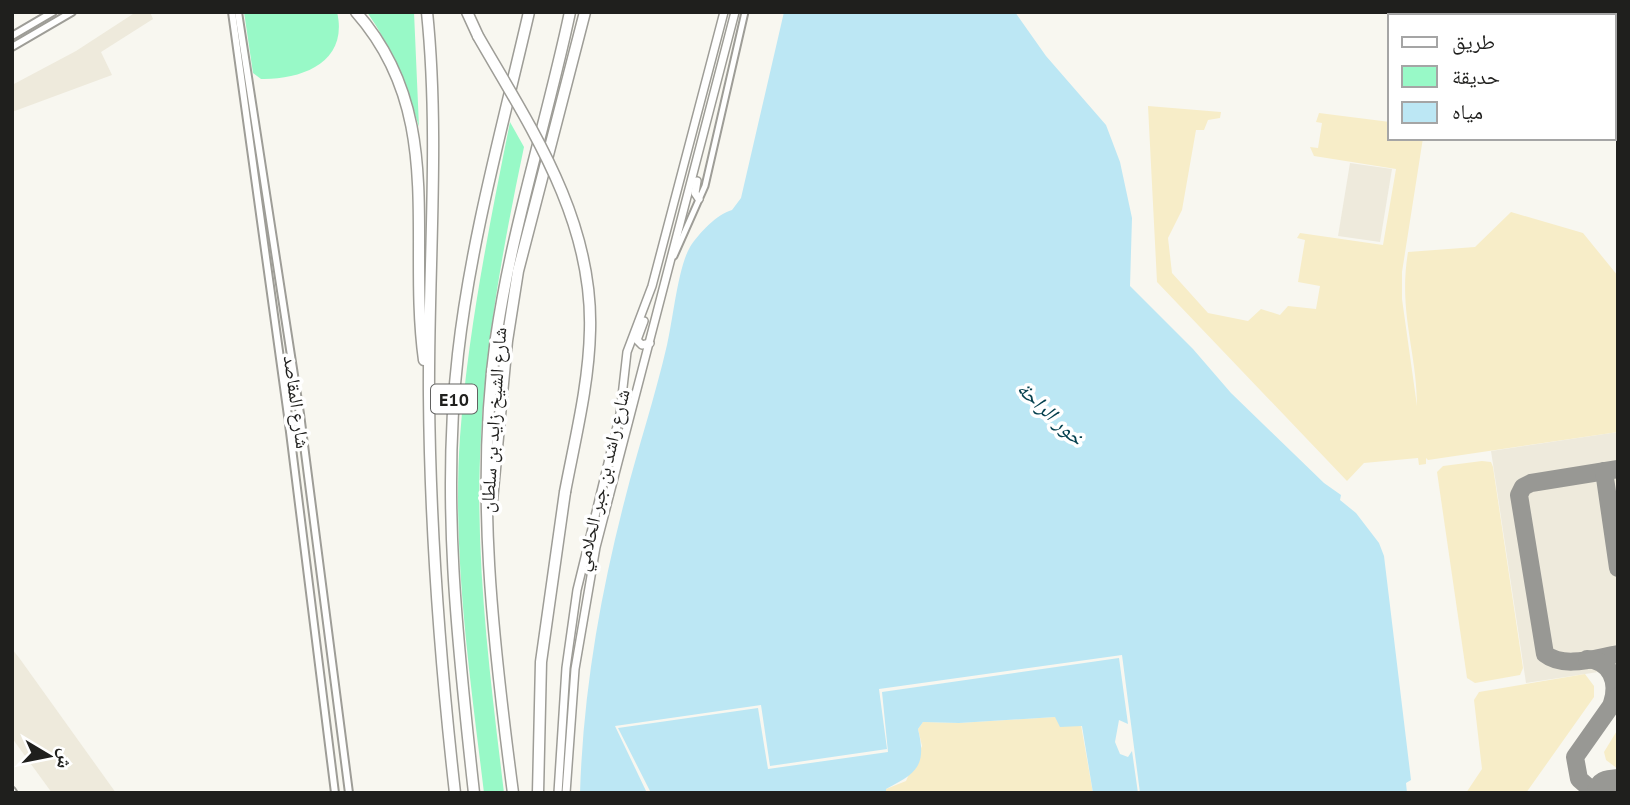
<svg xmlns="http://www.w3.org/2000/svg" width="1630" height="805" font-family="'PT Sans','Noto Naskh Arabic',sans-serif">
<rect width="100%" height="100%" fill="#f8f7f0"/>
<!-- built -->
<g fill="#eeeadc">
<path d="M136,12H150L153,19L101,52L112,75L12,112V85L76,51Z"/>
<path d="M1350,163L1392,169L1380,242L1338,236Z"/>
<path d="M1618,432V669L1526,683L1491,451Z"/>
<path d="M12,649L20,659L116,793H52L12,738Z"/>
</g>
<!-- green -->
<g fill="#98f9c7">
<path d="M244,12H337C349,62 302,80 261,79L253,73Z"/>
<path d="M367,12H414L419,127C407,85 392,48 367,12Z"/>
<path d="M510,122L524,147C504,242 486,339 481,437C474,554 490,676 504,793H484C470,676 452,555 460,437C468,331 489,227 510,122Z"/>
</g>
<!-- sand -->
<g fill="#f7edc8">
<path d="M1148,106L1221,112L1220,118L1208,120L1204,130H1196L1182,210L1168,238L1172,273L1208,313L1248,321L1261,309L1280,315L1288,306L1316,309L1320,286L1298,282L1305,240L1297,238L1300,233L1383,245L1396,169L1314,156L1310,147L1318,148L1322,123L1316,122L1319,113L1390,122V138H1423L1402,272V299L1417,406C1417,352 1398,312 1408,252L1475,247L1511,212L1583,233L1618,276V432L1428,460L1426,458V464L1419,465L1418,458L1364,463L1347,481L1157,282Z"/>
<path d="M1482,461L1491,462L1493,467L1523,668L1520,675L1475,683L1467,678L1437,472L1443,466Z"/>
<path d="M1585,674L1594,686V697L1526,793H1466L1482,769L1474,700L1479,692Z"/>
<path d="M1055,717L1081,725L1093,793H886V789L906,781L922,746L918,729L923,722L959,723Z"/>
<path d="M1618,729V769L1606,760L1604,752Z"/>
</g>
<!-- water -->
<g fill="#bce7f4">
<path d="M784,12H1015L1046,56L1106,125L1120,162L1132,218L1130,286L1193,349L1231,393L1324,483L1341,495L1340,500L1356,513L1379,543L1384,556L1411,780L1406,783L1407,793H1140L1122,655L879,689L887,749L770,766L761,705L615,726L647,793H580C583,694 600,595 625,499C638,448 655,397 667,345C673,320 678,267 690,247C699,233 717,214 732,210L741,198Z"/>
<path d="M1119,658L1128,724L1119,720L1115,742L1120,754L1128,757L1132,751L1138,793H1093L1082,726L1060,727L1055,717L959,723L923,722L918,729C927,766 917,773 886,789V793H651L618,728L758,708L768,769L888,752L882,692Z"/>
</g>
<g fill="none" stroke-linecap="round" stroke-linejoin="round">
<!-- taxiway -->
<g stroke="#989894" stroke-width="18">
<path d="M1618,469L1531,483L1523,487L1519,495L1545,654C1564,669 1595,658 1618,654"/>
<path d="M1604,471L1618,568"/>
<path d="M1587,659C1611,661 1619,682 1612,703"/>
<path d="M1595,793L1579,779L1575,757L1618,696"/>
</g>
<!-- runway -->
<path stroke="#989894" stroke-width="46" d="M1610,793L1618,792"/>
<!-- minor casing -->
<g stroke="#9e9d97" stroke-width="9">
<g id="minor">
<path d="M1602,12L1606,16"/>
<path d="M1614,24L1618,27"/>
<path d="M674,256L705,186L745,12"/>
<path d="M12,790L14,793"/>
</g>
</g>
<!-- tertiary casing -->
<g stroke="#9e9d97" stroke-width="10">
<g id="tertiary">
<path d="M232,12L288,416L335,793"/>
<path d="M238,12L300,414L349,793"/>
<path d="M12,36L53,12"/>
<path d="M12,47L72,12"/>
</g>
</g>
<!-- secondary casing -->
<g stroke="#9e9d97" stroke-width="10">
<g id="secondary">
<path d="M697,181L695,193L699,199"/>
<path d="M644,321L637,340L642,345L650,343"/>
<path d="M558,793L566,668L577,590L620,414L627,352L652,286L724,12"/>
<path d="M566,793L575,669L596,547L735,12"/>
</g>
</g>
<!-- motorway casing -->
<g stroke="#9e9d97" stroke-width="13">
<g id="motorway">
<path d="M356,12C447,115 407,237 424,360"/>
<path d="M427,12C440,139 428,268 429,395C430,529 440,660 455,793"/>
<path d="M467,12L478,36"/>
<path d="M492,501L507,341L518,271L585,12"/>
<path d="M474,793C458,648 441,500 458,354C471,239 503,125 529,12"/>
<path d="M513,793C493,642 475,490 496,338C512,227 547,121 570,12"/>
<path d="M538,793L541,662L565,492"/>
</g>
</g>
<!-- minor -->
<use href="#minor" stroke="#fff" stroke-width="5"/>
<!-- tertiary -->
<use href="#tertiary" stroke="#fff" stroke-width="6"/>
<!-- secondary -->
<use href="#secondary" stroke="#fff" stroke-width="7"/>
<!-- motorway -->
<use href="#motorway" stroke="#fff" stroke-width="10"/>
<!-- motorway-bridge casing -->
<g stroke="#9e9d97" stroke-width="13" stroke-linecap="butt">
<path id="motorway-bridge" d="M478,36C531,128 593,219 590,330C589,384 575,439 565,492"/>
</g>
<!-- motorway-bridge -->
<use href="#motorway-bridge" stroke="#fff" stroke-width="10"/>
</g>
<g text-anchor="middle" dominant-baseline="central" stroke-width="7" stroke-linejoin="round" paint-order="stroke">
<!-- shield labels -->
<rect fill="#fff" stroke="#626261" stroke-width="2" x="431" y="384.5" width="46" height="29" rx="5"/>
<g font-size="18" font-weight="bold" fill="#1f1f1d">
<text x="454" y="399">E10</text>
</g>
<!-- street labels -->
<g font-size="19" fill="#1f1f1d" stroke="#fff">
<text transform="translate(297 402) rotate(82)">شارع المقاصد</text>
<text transform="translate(493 420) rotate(-86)">شارع الشيخ زايد بن سلطان</text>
<text transform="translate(602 480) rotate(-77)">شارع راشد بن جبر الحلامي</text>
</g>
<!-- water labels -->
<g font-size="21" font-style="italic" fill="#05414f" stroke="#fff">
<text transform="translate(1051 413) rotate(43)">خور الراحة</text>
</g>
</g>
<!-- border -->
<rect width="1630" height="805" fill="none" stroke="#1f1f1d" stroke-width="28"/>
<!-- legend -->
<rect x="1388" y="14" width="228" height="126" fill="#ffffff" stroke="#a5a5a5" stroke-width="2"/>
<rect x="1402" y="37" width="35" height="10" fill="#ffffff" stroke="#a5a5a5" stroke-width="2"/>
<text x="1452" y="49" font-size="21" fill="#1f1f1d">طريق</text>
<rect x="1402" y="66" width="35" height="21" fill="#98f9c7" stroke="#a5a5a5" stroke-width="2"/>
<text x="1452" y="84" font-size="21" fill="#1f1f1d">حديقة</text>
<rect x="1402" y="102" width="35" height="21" fill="#bce7f4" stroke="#a5a5a5" stroke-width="2"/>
<text x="1452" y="119" font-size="21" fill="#1f1f1d">مياه</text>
<!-- north arrow -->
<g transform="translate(49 756) rotate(100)" stroke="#ffffff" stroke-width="5" paint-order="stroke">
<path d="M0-5L12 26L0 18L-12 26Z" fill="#1f1f1d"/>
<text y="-10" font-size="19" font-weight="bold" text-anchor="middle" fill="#1f1f1d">ش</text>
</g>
</svg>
